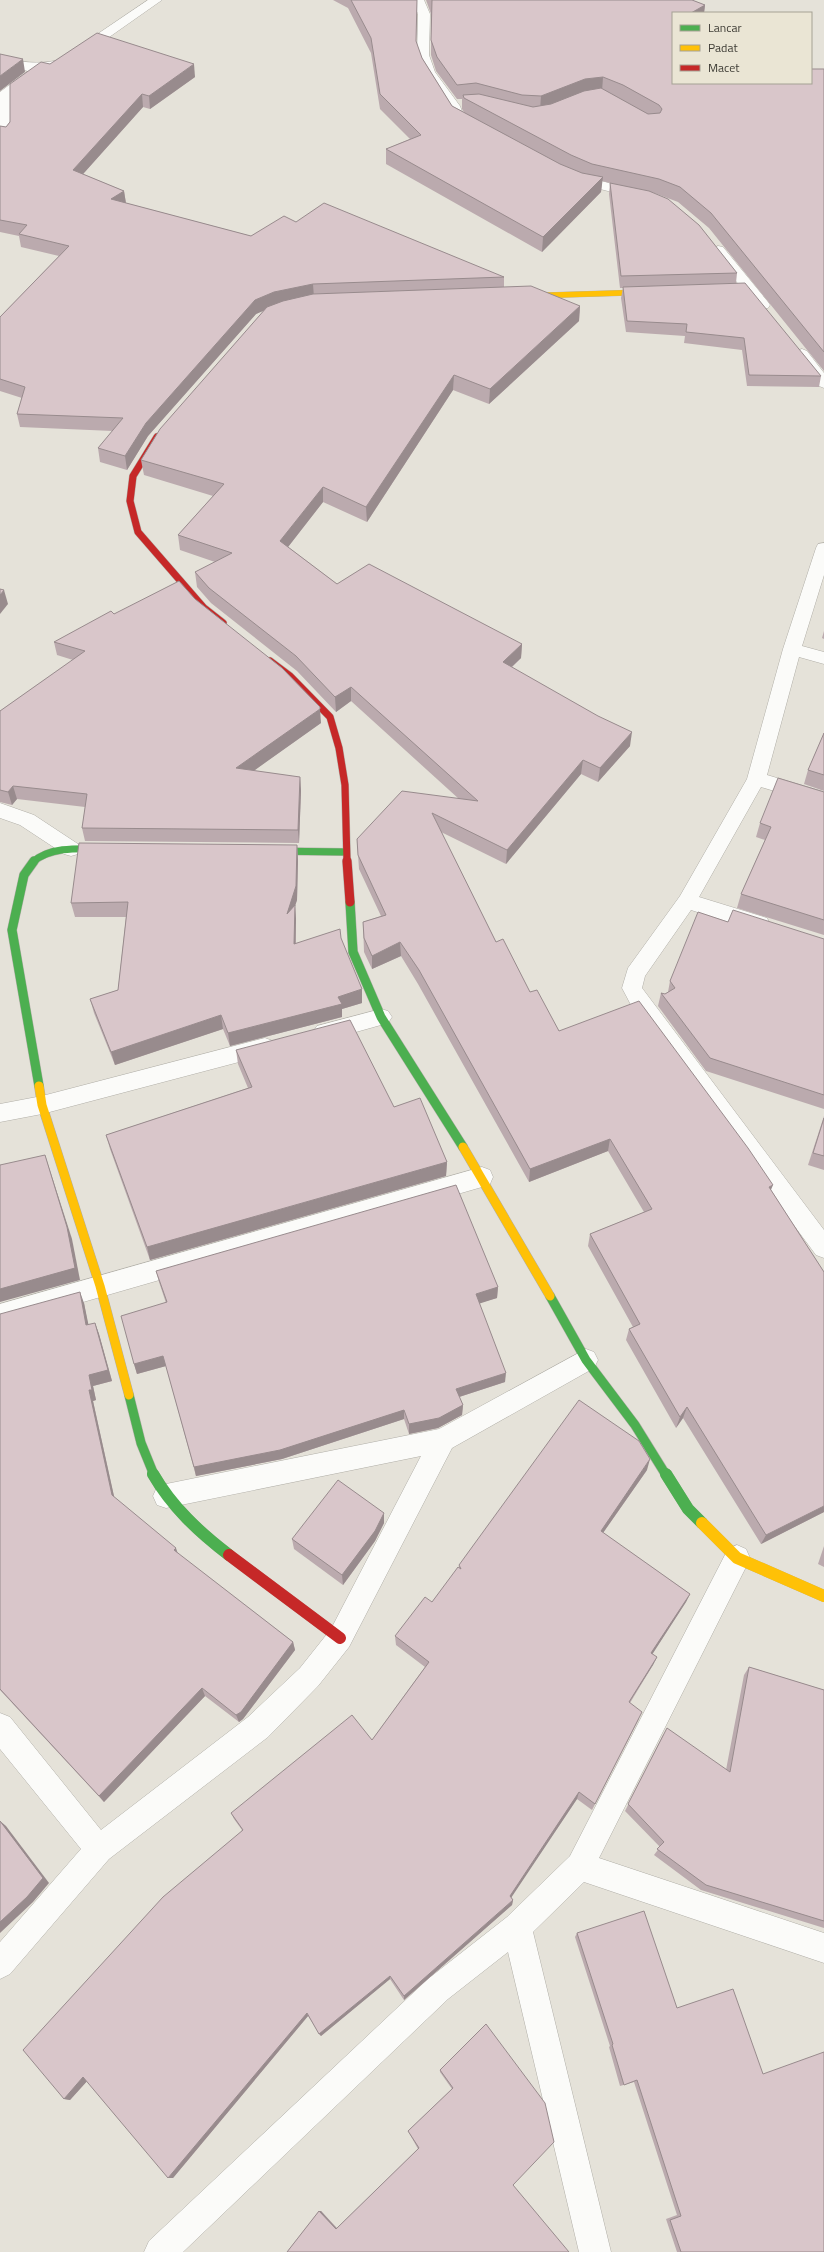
<svg xmlns="http://www.w3.org/2000/svg" width="824" height="2252" font-family="'Titillium Web',sans-serif">
<rect width="100%" height="100%" fill="#e5e2d9"/>
<g fill="none" stroke-linecap="round" stroke-linejoin="round">
<!-- street casing -->
<g stroke="#b0aea7" stroke-width="1">
<g id="street">
<path d="M148,0H162L68,66L40,72L39,76L13,94L11,96V135L9,138H0V92L28,71L0,65V57C21,62 37,65 59,60Z"/>
<path d="M412,0H424L430,14L429,55L435,72L460,106L463,114L481,126L479,129H469L452,119L446,106L423,72L417,55L418,14Z"/>
<path d="M574,174L644,192L646,195L639,199L569,181L567,178L569,175Z"/>
<path d="M718,246L723,247L768,302L770,305L768,308H758L713,253L711,250Z"/>
<path d="M802,349L807,351L824,373V388L819,386L794,354L797,351Z"/>
<path d="M824,543V575L802,646L824,652V664L799,657L767,775L824,792V806L761,787L699,897L767,918L770,924L767,930L760,932L691,910L645,976L642,988L824,1230V1258L816,1255L631,1005L622,988L628,968L680,896L747,779L783,649L816,548L818,544Z"/>
<path d="M0,803L34,815L78,844L81,849L78,854L71,856L64,854L20,825L0,818Z"/>
<path d="M381,1009L388,1011L392,1017L388,1023L324,1041L317,1038L313,1032L317,1026Z"/>
<path d="M265,1038L273,1041L276,1047L273,1053L42,1114L0,1122V1104L42,1096Z"/>
<path d="M482,1167L490,1170L493,1177L490,1184L482,1187L0,1326V1304Z"/>
<path d="M586,1349L594,1352L598,1360L594,1368L452,1448L349,1647L318,1686L268,1737L109,1859L10,1974L0,1979V1942L81,1849L0,1749V1713L10,1717L101,1830L248,1717L300,1668L331,1629L421,1456L166,1508L157,1505L153,1496L157,1487L166,1484L439,1429Z"/>
<path d="M737,1545L746,1549L750,1558L746,1567L599,1858L824,1933V1963L584,1882L533,1932L611,2252H579L508,1952L448,1999L183,2252H144L149,2241L428,1979L507,1917L570,1856L728,1549Z"/>
</g>
</g>
<!-- fast-far2 casing -->
<g stroke="#b0aea7" stroke-width="8">
<g id="fast-far2">
<path d="M267,851L346,852"/>
<path d="M33,862C52,845 84,849 109,849"/>
</g>
</g>
<!-- fast-far1 casing -->
<g stroke="#b0aea7" stroke-width="10">
<g id="fast-far1">
<path d="M34,861L24,875L12,930L39,1086"/>
<path d="M350,902L353,952L381,1017L463,1147"/>
<path d="M550,1296L586,1360L635,1425L666,1475"/>
<path d="M129,1395L141,1443L154,1475"/>
</g>
</g>
<!-- fast casing -->
<g stroke="#b0aea7" stroke-width="12">
<g id="fast">
<path d="M153,1474C172,1507 199,1532 229,1555"/>
<path d="M666,1474L688,1509L702,1523"/>
</g>
</g>
<!-- slow-far2 casing -->
<g stroke="#b0aea7" stroke-width="6">
<path id="slow-far2" d="M523,296L652,292"/>
</g>
<!-- slow-far1 casing -->
<g stroke="#b0aea7" stroke-width="10">
<g id="slow-far1">
<path d="M39,1086L42,1105L100,1286L129,1395"/>
<path d="M463,1147L550,1296"/>
</g>
</g>
<!-- slow casing -->
<g stroke="#b0aea7" stroke-width="12">
<path id="slow" d="M702,1523L737,1558L824,1596"/>
</g>
<!-- jam-far2 casing -->
<g stroke="#b0aea7" stroke-width="8">
<g id="jam-far2">
<path d="M157,437L133,476L130,501L138,532L204,608L223,623"/>
<path d="M270,661L290,676L330,717L339,748L345,785L347,862"/>
</g>
</g>
<!-- jam-far1 casing -->
<g stroke="#b0aea7" stroke-width="10">
<path id="jam-far1" d="M347,861L350,902"/>
</g>
<!-- jam casing -->
<g stroke="#b0aea7" stroke-width="12">
<path id="jam" d="M229,1555L340,1638"/>
</g>
<!-- street -->
<use href="#street" fill="#fbfbf9" fill-rule="evenodd"/>
<!-- fast-far2 -->
<use href="#fast-far2" stroke="#4caf50" stroke-width="7"/>
<!-- fast-far1 -->
<use href="#fast-far1" stroke="#4caf50" stroke-width="9"/>
<!-- fast -->
<use href="#fast" stroke="#4caf50" stroke-width="12"/>
<!-- slow-far2 -->
<use href="#slow-far2" stroke="#ffc107" stroke-width="5.5"/>
<!-- slow-far1 -->
<use href="#slow-far1" stroke="#ffc107" stroke-width="9"/>
<!-- slow -->
<use href="#slow" stroke="#ffc107" stroke-width="12"/>
<!-- jam-far2 -->
<use href="#jam-far2" stroke="#c62828" stroke-width="7"/>
<!-- jam-far1 -->
<use href="#jam-far1" stroke="#c62828" stroke-width="9"/>
<!-- jam -->
<use href="#jam" stroke="#c62828" stroke-width="12"/>
</g>
<!-- wall -->
<g fill="#bbaaae">
<path d="M333,0H417L416,42L422,58L452,106L464,112L462,109V99H457L436,71L431,55V14L426,0H692L705,5L704,13H673V83L824,69V371L709,228L678,202L657,194L651,192L737,273L736,283L821,376L819,387L747,386L742,350L684,343L685,336L626,332L621,298L623,288H620L609,194L610,183L602,181L601,192L542,252L386,164V149L410,139L380,109L371,53L348,8Z"/>
<path d="M50,64L195,77L150,109L143,107L83,174L124,191L126,203L251,236L296,222L504,277V287L580,306L579,321L489,404L453,390L367,522L323,502L288,547L337,584L522,644L521,658L512,667L630,746L598,782L581,774L506,864L441,832L496,942L530,992L559,1031L771,1190L824,1272V1512L761,1544L683,1418L676,1428L626,1340L629,1329L633,1327L588,1246L590,1234L644,1212L608,1151L529,1182L418,984L401,956L372,969L364,952L363,922L381,916L359,869L357,839L459,799L351,701L336,712L297,671L211,603L197,587L195,572L215,562L180,550L178,535L213,496L144,475L141,460L264,310L256,314L148,436L127,470L100,462L98,448L113,431L20,427L17,414L22,398L0,391V317L59,256L21,247L19,236L0,232V126L6,127Z"/>
<path d="M195,599L321,723L253,771L300,777L301,791L299,843L85,841L82,828L85,807L17,799L12,805L0,802V711L73,660L57,655L54,642L114,614Z"/>
<path d="M824,631V639L822,638Z"/>
<path d="M824,733V791L804,784L808,770Z"/>
<path d="M824,792V935L737,908L741,894L765,840L756,837L760,823Z"/>
<path d="M297,845L298,860L297,900L295,906L296,919V943L341,938L362,1003L342,1009V1017L230,1046L223,1029L115,1065L94,1013L90,999L118,990L126,917H75L71,903Z"/>
<path d="M728,922L824,939V1109L706,1071L658,1006L661,993L665,994L668,992L670,981Z"/>
<path d="M236,1050L394,1107L447,1162L446,1176L150,1260L110,1149L106,1135L248,1088L238,1064Z"/>
<path d="M824,1116V1170L808,1165Z"/>
<path d="M156,1271L498,1287L497,1298L479,1303L505,1382L459,1397L463,1405L462,1415L438,1428L409,1434L404,1419L282,1459L196,1476L166,1366L137,1374L134,1364L166,1303L159,1282Z"/>
<path d="M84,1303L88,1325L95,1323L99,1334L112,1381L93,1386L96,1400L93,1401L114,1497L178,1554L293,1642L295,1650L243,1719L239,1722L205,1696L104,1802L0,1690V1314Z"/>
<path d="M647,1470L603,1533L690,1594L686,1602L652,1654L657,1657L653,1665L630,1703L639,1719L592,1810L577,1799L511,1897L513,1900L512,1905L404,2000L390,1979L321,2036L308,2016L173,2178L87,2081L70,2100L64,2099L242,1830L234,1819L231,1813L372,1740L425,1667L396,1645L395,1636L432,1602L459,1568V1565Z"/>
<path d="M384,1523L375,1541L343,1585L294,1549L292,1539Z"/>
<path d="M824,1546V1567L818,1564Z"/>
<path d="M749,1667L824,1690V1928L701,1890L654,1855L660,1847L625,1811L663,1735L726,1770L744,1675Z"/>
<path d="M577,1933L677,2008L824,2252H677L666,2219L677,2215L634,2082L620,2086L609,2047L610,2046L575,1937Z"/>
<path d="M486,2024L513,2185L287,2252L319,2211H321L337,2228L418,2149L408,2131L452,2089L440,2072V2070Z"/>
</g>
<!-- shaded-wall -->
<g fill="#988b8d">
<path d="M705,5L704,13H691Z"/>
<path d="M23,59L25,72L0,91V76Z"/>
<path d="M194,64L195,77L150,109L149,96Z"/>
<path d="M603,77L602,92L540,110L541,96L585,79Z"/>
<path d="M142,94L143,107L75,183L73,170Z"/>
<path d="M603,177L601,192L542,252L543,237Z"/>
<path d="M124,191L126,204L111,199Z"/>
<path d="M313,284L314,298L275,306L256,314L148,436L127,470L125,456L146,423L255,300L274,292Z"/>
<path d="M580,306L579,321L489,404L490,389Z"/>
<path d="M454,375L453,390L367,522L366,507Z"/>
<path d="M323,487V502L281,556L280,541Z"/>
<path d="M4,590L8,604L0,614V595Z"/>
<path d="M522,644L521,658L502,676L503,662Z"/>
<path d="M351,687V701L336,712L335,697Z"/>
<path d="M320,709L321,723L238,782L236,768Z"/>
<path d="M632,732L630,746L598,782L600,768Z"/>
<path d="M583,760L581,774L506,864L507,850Z"/>
<path d="M300,777L301,791L299,843L298,830Z"/>
<path d="M13,786L17,799L12,805L8,792Z"/>
<path d="M297,845L298,860L297,900L295,906L296,919L295,958L287,914Z"/>
<path d="M400,942L401,956L372,969V956Z"/>
<path d="M362,989V1003L342,1009V1017L230,1046L228,1033Z"/>
<path d="M221,1015L223,1029L115,1065L111,1052Z"/>
<path d="M610,1139L608,1151L529,1182L530,1169Z"/>
<path d="M45,1155L72,1239L80,1280L0,1302V1289Z"/>
<path d="M447,1162L446,1176L150,1260L147,1247Z"/>
<path d="M773,1185L768,1197L769,1187Z"/>
<path d="M498,1287L497,1298L475,1305L476,1294Z"/>
<path d="M80,1292L84,1303L91,1337L86,1325Z"/>
<path d="M95,1323L99,1334L112,1381L93,1386L96,1400L93,1401L116,1505L112,1495L89,1390V1375Z"/>
<path d="M163,1356L166,1366L137,1374L134,1364Z"/>
<path d="M506,1373L505,1382L456,1398V1389Z"/>
<path d="M463,1405L462,1415L438,1428L409,1434V1424Z"/>
<path d="M687,1407L683,1418L676,1428L680,1417Z"/>
<path d="M404,1410V1419L282,1459L196,1476L194,1467Z"/>
<path d="M650,1459L647,1470L598,1540L601,1531Z"/>
<path d="M824,1506V1512L761,1544L766,1535Z"/>
<path d="M384,1513V1523L375,1541L343,1585L342,1575Z"/>
<path d="M176,1548L179,1557L174,1550Z"/>
<path d="M690,1594L686,1602L648,1661L651,1653Z"/>
<path d="M293,1642L295,1650L243,1719L239,1722L236,1715Z"/>
<path d="M657,1657L653,1665L625,1709L629,1702Z"/>
<path d="M202,1688L205,1696L104,1802L99,1796Z"/>
<path d="M579,1792L577,1799L509,1901L510,1896Z"/>
<path d="M0,1821L6,1826L49,1883L33,1902L0,1933Z"/>
<path d="M513,1900L512,1905L404,2000V1996Z"/>
<path d="M390,1976V1979L321,2036L319,2034Z"/>
<path d="M307,2013L308,2016L173,2178H168Z"/>
<path d="M83,2077L89,2079L70,2100L64,2099Z"/>
<path d="M319,2211H321L337,2229H336Z"/>
</g>
<!-- building -->
<g fill="#d9c6ca" stroke="#988b8d">
<path d="M351,0H417L416,41L422,58L452,106L560,164L582,173L603,177L543,237L386,149L421,135L380,94L371,38Z"/>
<path d="M432,0H692L705,5L691,13H673V83H811V69H824V352L711,213L680,187L659,179L592,164L571,155L464,98L463,95L479,94L533,107L551,104L584,91L601,88L648,114L660,113L662,109L659,105L623,85L603,77L585,79L541,96L522,95L476,83L457,85L437,57L431,40Z"/>
<path d="M97,33L194,64L149,96L142,94L73,170L124,191L111,199L251,236L284,216L296,222L324,203L504,277L313,284L274,292L255,300L146,423L125,456L98,448L123,418L17,414L25,387L0,379V317L69,246L19,234L27,225L0,220V126L6,127L10,122V84L41,62L50,64Z"/>
<path d="M0,54L23,59L0,76Z"/>
<path d="M610,183L649,191L668,199L699,225L737,273L621,276Z"/>
<path d="M745,283L821,376L749,375L744,338L686,332L687,324L627,321L623,287Z"/>
<path d="M531,286L580,306L490,389L454,375L366,507L323,487L280,541L337,584L369,564L522,644L503,662L598,716L632,732L600,768L583,760L507,850L432,813L496,942L503,939L530,992L537,990L559,1031L639,1001L748,1148L773,1185L769,1187L824,1272V1506L766,1535L687,1407L680,1417L629,1329L640,1324L590,1234L652,1209L610,1139L530,1169L419,970L400,942L372,956L364,938L363,922L386,915L358,855L357,839L402,791L478,801L351,687L335,697L296,656L209,588L195,572L232,553L178,535L224,484L141,460L160,429L267,307L283,301L313,294Z"/>
<path d="M179,581L195,599L282,668L320,707V709L236,768L300,777L298,830L82,828L87,794L13,786L8,792L0,790V711L85,651L54,642L111,611L114,614Z"/>
<path d="M0,589L4,590L0,595Z"/>
<path d="M824,733V775L808,770Z"/>
<path d="M778,778L824,792V920L741,894L771,827L760,823Z"/>
<path d="M79,843L297,845L296,886L287,914L295,905L294,944L340,929L341,938L362,989L338,997L342,1004L228,1033L221,1015L111,1052L90,999L118,990L128,902L71,903Z"/>
<path d="M733,910L824,939V1095L710,1058L661,993L665,994L675,988L670,981L698,912L728,922Z"/>
<path d="M350,1020L394,1107L420,1098L447,1162L147,1247L106,1135L252,1087L236,1050Z"/>
<path d="M824,1118V1156L813,1153Z"/>
<path d="M45,1155L67,1227L75,1268L0,1289V1165Z"/>
<path d="M456,1185L498,1287L476,1294L506,1373L456,1389L463,1405L439,1418L409,1424L404,1410L280,1450L194,1467L163,1356L134,1364L121,1316L167,1302L156,1271Z"/>
<path d="M80,1292L86,1325L95,1323L108,1370L89,1375L92,1390H89L112,1495L176,1548L174,1550L293,1642L241,1712L236,1715L202,1688L99,1796L0,1689V1314Z"/>
<path d="M579,1400L639,1441L650,1459L601,1531L690,1594L651,1653L657,1657L629,1702L642,1712L595,1804L579,1792L510,1896L513,1900L404,1996L390,1976L319,2034L307,2013L168,2178L83,2077L64,2099L23,2050L163,1897L243,1830L231,1813L352,1715L372,1740L429,1662L395,1636L425,1597L432,1602L458,1567L461,1569L459,1565Z"/>
<path d="M338,1480L384,1513L375,1531L342,1575L292,1539Z"/>
<path d="M749,1667L824,1690V1921L706,1885L657,1849L664,1842L628,1804L667,1728L730,1772Z"/>
<path d="M0,1821L43,1878L27,1897L0,1922Z"/>
<path d="M644,1911L677,2008L733,1989L763,2074L824,2052V2252H681L670,2220L681,2216L637,2080L624,2085L612,2045L613,2044L577,1933Z"/>
<path d="M486,2024L545,2103L554,2142L513,2185L569,2252H287L319,2211L336,2229L419,2148L408,2131L453,2088L440,2070Z"/>
</g>
<!-- legend -->
<rect x="672" y="12" width="140" height="72" fill="#eae5d4" stroke="#a5a194"/>
<rect x="680" y="25" width="20" height="6" fill="#4caf50" stroke="#a5a194"/>
<text x="708" y="32" font-size="12" fill="#3e3c35">Lancar</text>
<rect x="680" y="45" width="20" height="6" fill="#ffc107" stroke="#a5a194"/>
<text x="708" y="52" font-size="12" fill="#3e3c35">Padat</text>
<rect x="680" y="65" width="20" height="6" fill="#c62828" stroke="#a5a194"/>
<text x="708" y="72" font-size="12" fill="#3e3c35">Macet</text>
</svg>
